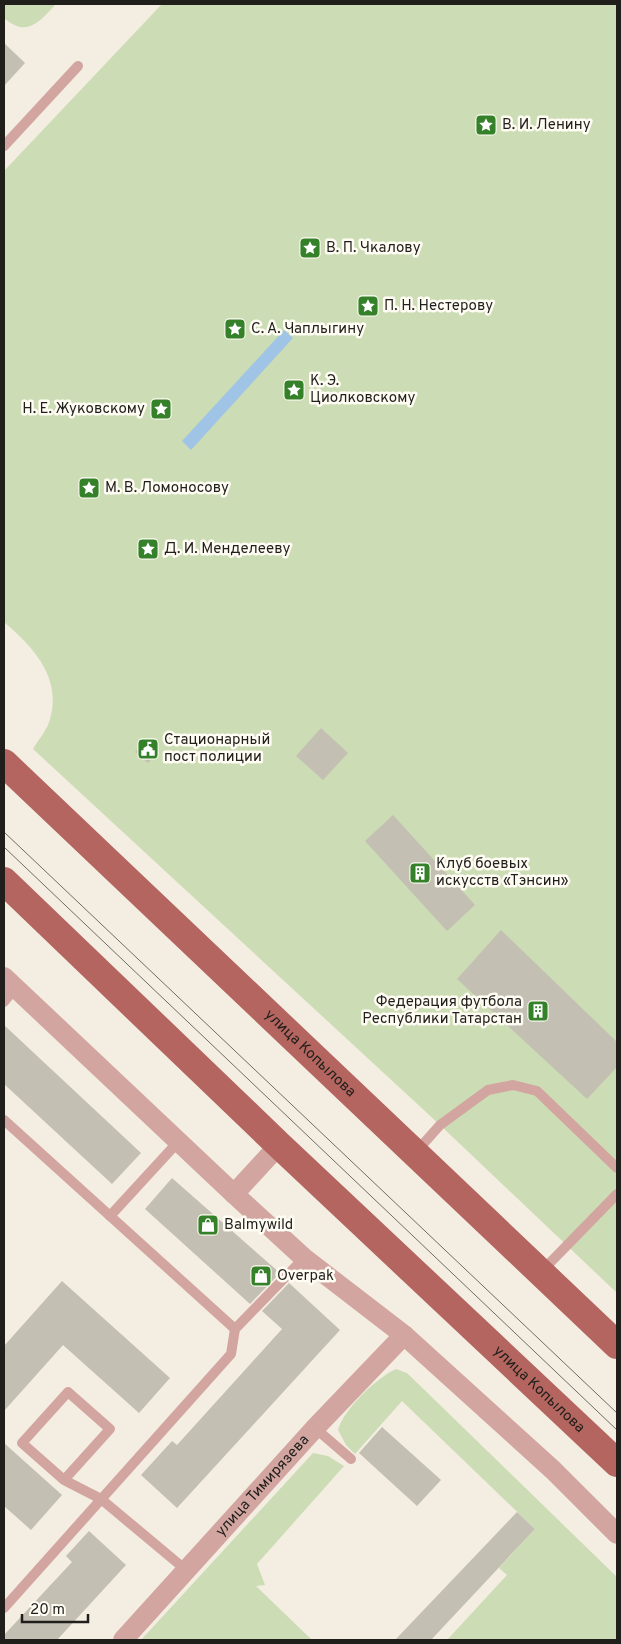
<svg xmlns="http://www.w3.org/2000/svg" width="621" height="1644" font-family="Overpass,sans-serif">
<rect width="100%" height="100%" fill="#f4eee2"/>
<!-- green -->
<g fill="#ccdcb4">
<path d="M4,4H56C39,22 27,38 4,18Z"/>
<path d="M162,4H617V1293L440,1125L33,749C38,740 48,729 50,719C62,677 33,647 4,622V171Z"/>
<path d="M396,1369L407,1373L617,1577V1640H447L507,1575L499,1568L535,1529L402,1401L355,1454L346,1445L338,1430C344,1409 376,1378 396,1369Z"/>
<path d="M313,1453L328,1456L344,1466L257,1564L265,1585L256,1586L312,1640H141Z"/>
</g>
<!-- water -->
<path fill="#a0c4e5" d="M284,330L293,338L191,450L182,441Z"/>
<!-- building -->
<g fill="#c4bfb3">
<path d="M4,43L25,63L4,86Z"/>
<path d="M321,728L348,753L323,780L296,756Z"/>
<path d="M146,739L159,751L148,763L135,752Z"/>
<path d="M393,815L475,905L447,931L365,841Z"/>
<path d="M501,930L617,1042V1067L587,1099L457,979Z"/>
<path d="M4,1025L141,1153L112,1184L4,1084Z"/>
<path d="M172,1178L280,1273L250,1304L145,1209Z"/>
<path d="M62,1281L170,1378L139,1413L63,1345L4,1411V1346Z"/>
<path d="M289,1283L340,1330L177,1508L141,1475L172,1441L177,1445L282,1329L262,1311Z"/>
<path d="M382,1427L441,1480L417,1506L359,1453Z"/>
<path d="M4,1443L62,1495L31,1530L4,1506Z"/>
<path d="M517,1512L535,1529L431,1640H395Z"/>
<path d="M89,1531L126,1565L57,1640H4V1635L72,1562L66,1556Z"/>
</g>
<g fill="none" stroke-linecap="round" stroke-linejoin="round">
<!-- service -->
<g stroke="#d3a5a0" stroke-width="10">
<path d="M4,146L78,66"/>
<path d="M4,1002L15,988"/>
<path d="M4,1120L235,1329"/>
<path d="M416,1152L440,1125L488,1090L513,1085L537,1091L617,1168"/>
<path d="M110,1216L178,1142"/>
<path d="M541,1272L617,1194"/>
<path d="M315,1428L351,1459"/>
<path d="M64,1480L110,1429L68,1392L22,1443L64,1480L101,1499L186,1570"/>
<path d="M4,1608L231,1354L235,1329L304,1258"/>
</g>
<!-- minor -->
<g stroke="#d3a5a0" stroke-width="20">
<path d="M4,977L234,1194L304,1258L404,1335L553,1470L617,1534"/>
<path d="M234,1194L279,1145"/>
<path id="s1" d="M123,1640L315,1428L404,1335"/>
</g>
<!-- primary -->
<g stroke="#b4655f" stroke-width="28">
<path id="s2" d="M4,763L617,1345"/>
<path id="s3" d="M4,881L279,1145L617,1463"/>
</g>
<!-- tram -->
<g stroke="#706c65" stroke-width="1">
<path d="M4,832L617,1413"/>
<path d="M4,847L617,1430"/>
</g>
</g>
<!-- icons -->
<defs>
<g id="sight-square" transform="scale(1.125)"><rect x="-9" y="-9" width="18" height="18" rx="4" fill="#35812a" stroke="#fffcf4"/><path d="M0-6L1.8-2.2L6-1.7L2.9 1.2L3.7 5.4L0 3.3L-3.7 5.4L-2.9 1.2L-6-1.7L-1.8-2.2Z" fill="#fff"/></g>
<g id="civic-square" transform="scale(1.125)"><rect x="-9" y="-9" width="18" height="18" rx="4" fill="#35812a" stroke="#fffcf4"/><path d="M-.6-6.5H3V-4.5H.6V-3L4-1V1h2V6H-6V1h2V-1L-.6-3ZM-1.2 2.5V6h2.4V2.5Z" fill="#fff"/></g>
<g id="building-square" transform="scale(1.125)"><rect x="-9" y="-9" width="18" height="18" rx="4" fill="#35812a" stroke="#fffcf4"/><path d="M-4-6H4V6H1V3H-1V6H-4ZM-2.5-4.3h1.7v1.8h-1.7ZM.8-4.3h1.7v1.8H.8ZM-2.5-1h1.7V.8h-1.7ZM.8-1h1.7V.8H.8Z" fill="#fff"/></g>
<g id="shop-square" transform="scale(1.125)"><rect x="-9" y="-9" width="18" height="18" rx="4" fill="#35812a" stroke="#fffcf4"/><path d="M-5-2.5h2.3a2.7 3.5 0 0 1 5.4 0H5L5.5 6h-11ZM-1.5-2.5h3a1.5 2.3 0 0 0-3 0Z" fill="#fff"/></g>
</defs>
<g fill-rule="evenodd">
<use href="#sight-square" x="486" y="125"/>
<use href="#sight-square" x="310" y="248"/>
<use href="#sight-square" x="368" y="306"/>
<use href="#sight-square" x="235" y="329"/>
<use href="#sight-square" x="294" y="390"/>
<use href="#sight-square" x="161" y="409"/>
<use href="#sight-square" x="89" y="488"/>
<use href="#sight-square" x="148" y="549"/>
<use href="#civic-square" x="148" y="749"/>
<use href="#building-square" x="420" y="873"/>
<use href="#building-square" x="538" y="1011"/>
<use href="#shop-square" x="208" y="1225"/>
<use href="#shop-square" x="261" y="1276"/>
</g>
<g text-anchor="middle" dominant-baseline="central" stroke-width="5" stroke-linejoin="round" paint-order="stroke">
<!-- poi labels -->
<g font-size="15" fill="#211f1b" stroke="#fffcf4" text-anchor="start">
<text x="502" y="125">В. И. Ленину</text>
<text x="326" y="248">В. П. Чкалову</text>
<text x="384" y="306">П. Н. Нестерову</text>
<text x="251" y="329">С. А. Чаплыгину</text>
<text x="310" y="381">К. Э.<tspan x="310" dy="17">Циолковскому</tspan></text>
<text x="145" y="409" text-anchor="end">Н. Е. Жуковскому</text>
<text x="105" y="488">М. В. Ломоносову</text>
<text x="164" y="549">Д. И. Менделееву</text>
<text x="164" y="740">Стационарный<tspan x="164" dy="17">пост полиции</tspan></text>
<text x="436" y="864">Клуб боевых<tspan x="436" dy="17">искусств «Тэнсин»</tspan></text>
<text x="522" y="1002" text-anchor="end">Федерация футбола<tspan x="522" dy="17">Республики Татарстан</tspan></text>
<text x="224" y="1225">Balmywild</text>
<text x="277" y="1276">Overpak</text>
</g>
<!-- street labels -->
<g font-size="15" fill="#211f1b" stroke="#fffcf4">
<text stroke="none"><textPath href="#s2" startOffset="422">улица Копылова</textPath></text>
<text stroke="none"><textPath href="#s3" startOffset="738">улица Копылова</textPath></text>
<text stroke="none"><textPath href="#s1" startOffset="208">улица Тимирязева</textPath></text>
</g>
</g>
<!-- border -->
<rect width="621" height="1644" fill="none" stroke="#211f1b" stroke-width="10"/>
<!-- scale -->
<path d="M22 1614v8h66v-8" fill="none" stroke="#211f1b" stroke-width="2.5"/>
<text x="30" y="1614" font-size="15" fill="#211f1b" stroke="#fffcf4" stroke-width="4" paint-order="stroke">20 m</text>
</svg>
